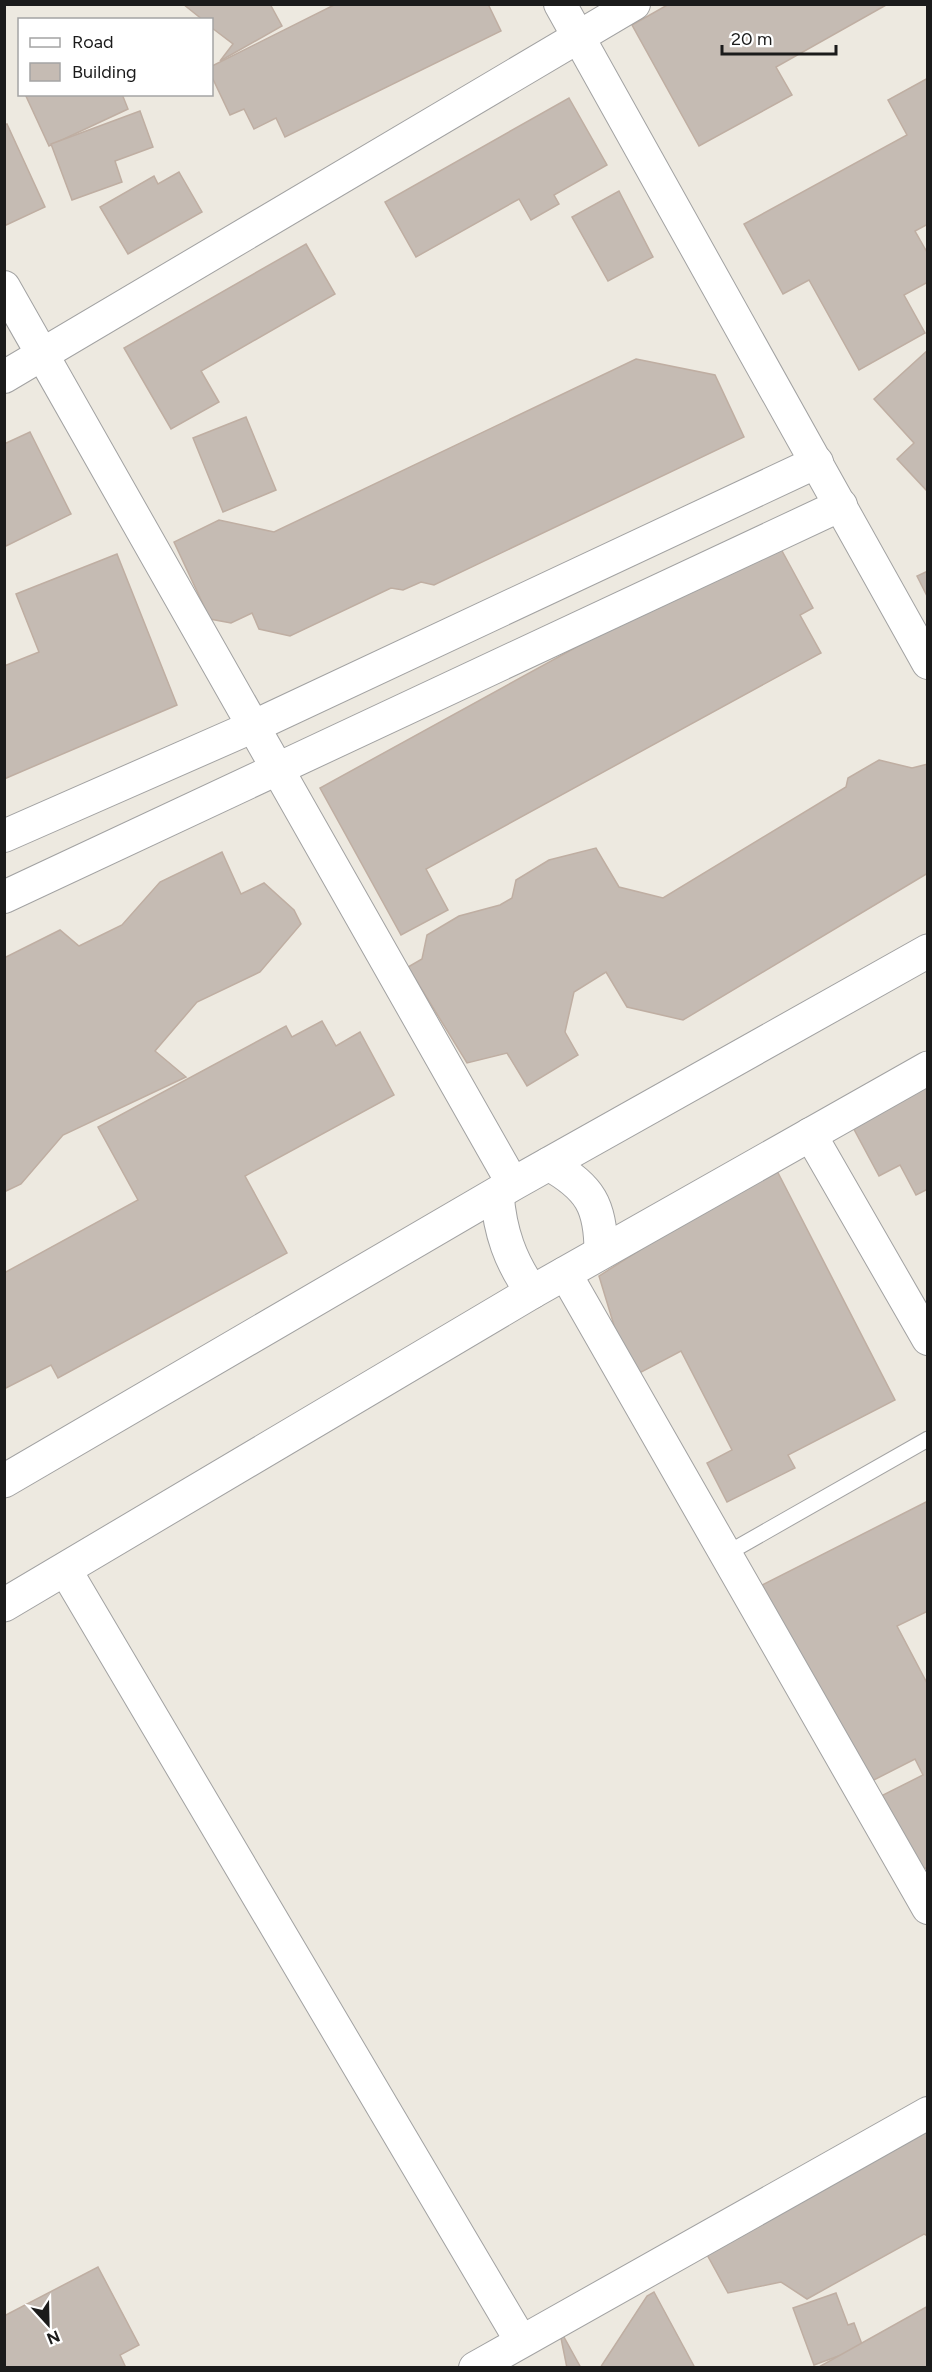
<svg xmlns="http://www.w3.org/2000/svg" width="932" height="2372" font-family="Figtree,sans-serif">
<rect width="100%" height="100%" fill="#ede9e0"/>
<!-- building -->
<g fill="#c5bbb3" stroke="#bfaea2" stroke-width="1.5">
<path d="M183,4H270L282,26L220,61L233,44L212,28V20H203Z"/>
<path d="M336,4H488L501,31L285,137L276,118L254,129L244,109L230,115L212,77V66Z"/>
<path d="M669,4H888L776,67L792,95L699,146L632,25Z"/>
<path d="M928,78V224L915,231L928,254V282L904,295L925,333L859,370L809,280L783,294L744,224L907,135L888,100Z"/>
<path d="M25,94H122L128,109L49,146Z"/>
<path d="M569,98L607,165L554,195L559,204L531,220L519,199L416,257L385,202Z"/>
<path d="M140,111L153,147L115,161L122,182L72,200L51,144Z"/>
<path d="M7,124L45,207L4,226V125Z"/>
<path d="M179,172L202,212L128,254L100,207L154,176L158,184Z"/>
<path d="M619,191L653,257L608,281L572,217Z"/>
<path d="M306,244L335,294L201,371L219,402L171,429L124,348Z"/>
<path d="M928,350V492L897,459L914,443L874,399Z"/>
<path d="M636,359L715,375L744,437L434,585L421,582L403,590L391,588L290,636L259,629L252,613L231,623L210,619L174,542L219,520L274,532Z"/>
<path d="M246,417L276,490L223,512L193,438Z"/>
<path d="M30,432L71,514L4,547V444Z"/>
<path d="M775,538L813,608L800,615L821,653L426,869L448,910L401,935L320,788Z"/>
<path d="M117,554L177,705L4,779V666L39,652L16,594Z"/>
<path d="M928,571V598L917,576Z"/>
<path d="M879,760L912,768L928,764V873L683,1020L627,1007L606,972L574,992L565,1032L578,1055L527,1086L507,1053L467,1063L408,967L422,959L427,935L459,916L500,905L512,898L516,880L549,860L596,848L619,887L663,898L846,787L848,778Z"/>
<path d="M222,852L241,894L264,883L294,910L301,924L260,972L197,1002L155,1051L186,1077L63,1135L21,1184L4,1192V958L60,930L79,946L122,925L160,882Z"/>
<path d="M322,1021L336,1046L360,1032L394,1095L245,1176L287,1253L58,1378L51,1365L4,1389V1273L138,1200L98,1127L286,1026L292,1037Z"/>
<path d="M928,1078V1189L916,1195L900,1165L879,1176L849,1120Z"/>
<path d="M774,1165L895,1400L788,1455L795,1468L727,1502L707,1463L732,1450L681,1351L630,1378L599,1276Z"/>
<path d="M928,1501V1611L897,1626L928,1685V1867L917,1872L879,1797L923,1775L915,1759L864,1785L762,1585Z"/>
<path d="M925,2129L928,2134V2236L924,2234L807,2299L781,2282L728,2293L705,2251Z"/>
<path d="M98,2267L139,2345L120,2355L126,2368H4V2316Z"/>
<path d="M654,2292L695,2368H600L647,2296Z"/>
<path d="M836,2293L848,2325L854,2323L863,2347L814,2365L793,2308Z"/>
<path d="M928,2306V2368H817Z"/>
<path d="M559,2328L581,2368H567Z"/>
</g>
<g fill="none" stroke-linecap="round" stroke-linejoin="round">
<!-- service casing -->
<g stroke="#a2a2a2" stroke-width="17">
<path id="service" d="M726,1554L928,1439"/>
</g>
<!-- minor casing -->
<g stroke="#a2a2a2" stroke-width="34">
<g id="minor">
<path d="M560,4L928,663"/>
<path d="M4,287L513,1184"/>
<path d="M4,377L634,4"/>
<path d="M4,836L252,727L817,462"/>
<path d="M4,897L841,505"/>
<path d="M810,1134L928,1339"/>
<path d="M565,1273L928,1908"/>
<path d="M66,1571L521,2341"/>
<path d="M475,2368L928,2113"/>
</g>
</g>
<!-- tertiary casing -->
<g stroke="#a2a2a2" stroke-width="35">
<g id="tertiary">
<path d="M549,1164C590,1187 601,1206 601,1252"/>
<path d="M497,1194C500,1232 510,1261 532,1292"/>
<path d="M4,1481L513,1184L928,951"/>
<path d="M4,1605L532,1292L928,1068"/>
</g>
</g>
<!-- service -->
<use href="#service" stroke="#fff" stroke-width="15"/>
<!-- minor -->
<use href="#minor" stroke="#fff" stroke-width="32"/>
<!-- tertiary -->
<use href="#tertiary" stroke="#fff" stroke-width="33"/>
</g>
<!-- border -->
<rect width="932" height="2372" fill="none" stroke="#1b1b1b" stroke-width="12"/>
<!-- legend -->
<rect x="18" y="18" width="195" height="78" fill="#ffffff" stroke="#a4a4a4" stroke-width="1.5"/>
<rect x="30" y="38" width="30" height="9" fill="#ffffff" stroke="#a4a4a4" stroke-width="1.5"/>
<text x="72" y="48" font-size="18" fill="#1b1b1b">Road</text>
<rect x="30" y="63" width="30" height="18" fill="#c5bbb3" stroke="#a4a4a4" stroke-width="1.5"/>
<text x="72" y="78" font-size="18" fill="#1b1b1b">Building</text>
<!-- north arrow -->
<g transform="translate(48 2324) rotate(158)" stroke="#ffffff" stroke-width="4.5" paint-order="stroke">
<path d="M0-4.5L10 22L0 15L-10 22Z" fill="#1b1b1b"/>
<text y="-9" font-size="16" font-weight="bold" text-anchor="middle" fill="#1b1b1b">N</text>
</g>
<!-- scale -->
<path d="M722 45v9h114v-9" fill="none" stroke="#1b1b1b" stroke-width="3"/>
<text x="731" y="45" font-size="18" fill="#1b1b1b" stroke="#ffffff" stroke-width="4.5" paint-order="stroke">20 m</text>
</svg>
